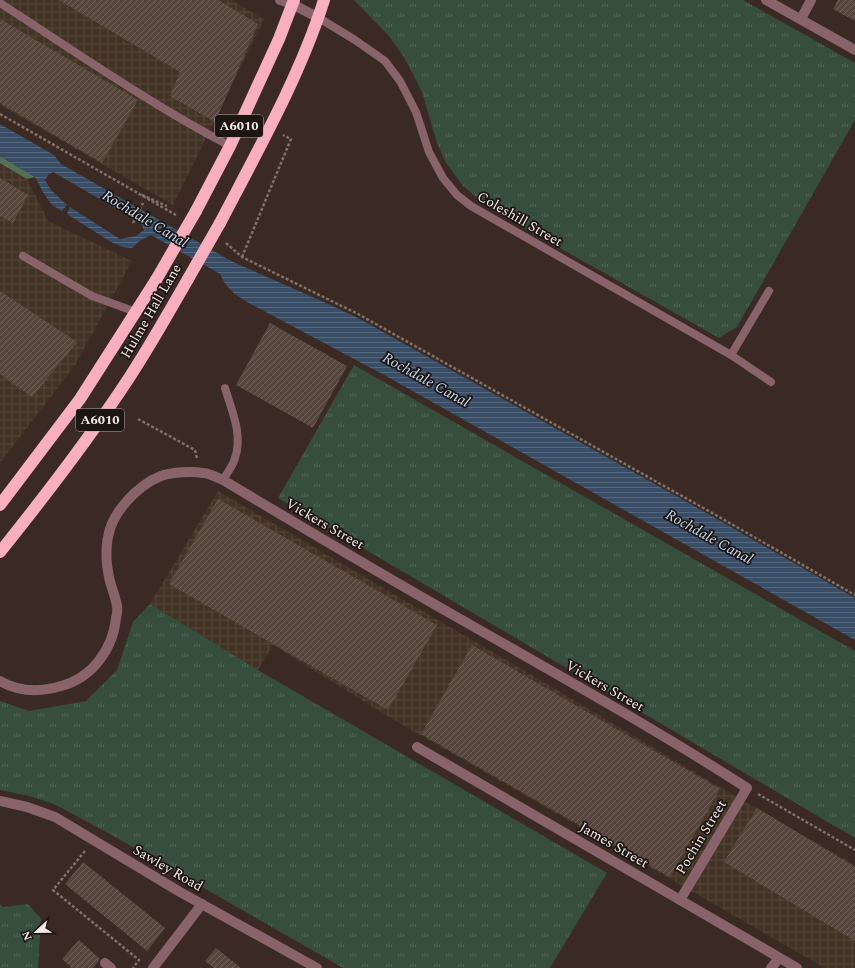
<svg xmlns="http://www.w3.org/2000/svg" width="855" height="968" font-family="Spectral,serif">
<defs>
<pattern id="industrial-grid" width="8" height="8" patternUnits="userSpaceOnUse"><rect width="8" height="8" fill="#423326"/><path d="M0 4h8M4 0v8" fill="none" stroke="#55473b"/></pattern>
<pattern id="forest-crowns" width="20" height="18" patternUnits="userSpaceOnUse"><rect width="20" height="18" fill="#526f58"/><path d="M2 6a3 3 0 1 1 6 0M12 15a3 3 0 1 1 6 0" fill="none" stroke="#6c8470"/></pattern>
<pattern id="park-tufts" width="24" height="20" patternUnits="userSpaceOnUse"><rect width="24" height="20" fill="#364e3b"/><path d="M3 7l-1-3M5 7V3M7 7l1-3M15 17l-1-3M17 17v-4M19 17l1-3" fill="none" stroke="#546857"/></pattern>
<pattern id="water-rules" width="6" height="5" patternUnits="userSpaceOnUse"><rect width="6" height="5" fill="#394d66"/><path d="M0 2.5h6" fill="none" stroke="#56677c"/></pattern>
<pattern id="building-hatch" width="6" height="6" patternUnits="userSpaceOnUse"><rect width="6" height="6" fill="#57463d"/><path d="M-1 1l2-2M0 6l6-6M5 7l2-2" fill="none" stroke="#706159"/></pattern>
</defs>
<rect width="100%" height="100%" fill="#3a2a23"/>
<!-- industrial -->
<g fill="url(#industrial-grid)">
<path d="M0,0H231L264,19L173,205L0,105Z"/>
<path d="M0,163L27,179L48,221L132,261L75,365L0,463Z"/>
<path d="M218,491L513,664L733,795L855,865V968H825L394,720L273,645L258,670L150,604Z"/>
</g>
<!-- forest -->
<path fill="url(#forest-crowns)" d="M0,156L35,177L27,179L0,163Z"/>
<!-- park -->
<g fill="url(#park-tufts)">
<path d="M354,0H743L855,63V120L737,327L719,338L491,209L463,186L446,163L437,143L422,92L404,57L388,35Z"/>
<path d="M354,365L855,651V838L278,498Z"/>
<path d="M150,604L258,670L607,873L550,968H343L110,834L54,804L29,796L0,790V701L29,711L86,701L117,670L133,622Z"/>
<path d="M0,904L3,907L28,904L41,919L38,968H0Z"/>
</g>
<!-- water -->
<path fill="url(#water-rules)" d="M0,124L54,155L61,164L233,262L324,302L360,319L703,511L855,598V640L386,376L247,302C233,293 227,289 220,274L151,235L141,240L132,248L123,247L111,242L67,214L70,207L120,239L136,236L144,230L141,223L53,172L49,174L45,180L51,190L67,205L62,211L52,205L44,194L35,177L0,156Z"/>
<!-- building -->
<g fill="url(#building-hatch)">
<path d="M59,0H218L258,24L215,122L170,96L180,72Z"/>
<path d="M838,0H855V21L833,9Z"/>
<path d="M0,19L138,100L102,163L0,103Z"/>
<path d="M0,178L28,195L13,223L0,216Z"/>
<path d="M0,291L77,342L32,397L0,374Z"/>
<path d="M270,323L347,366L313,428L236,385Z"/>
<path d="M218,499L437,625L388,710L169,584Z"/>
<path d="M472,645L720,789L670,877L421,734Z"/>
<path d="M757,808L855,867V941L724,862Z"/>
<path d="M83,862L165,928L147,951L65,884Z"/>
<path d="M79,940L100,959L93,968H70L71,967L62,959Z"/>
<path d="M216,948L241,968H214L205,961Z"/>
</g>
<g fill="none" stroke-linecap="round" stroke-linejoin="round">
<!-- path -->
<g stroke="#7e706a" stroke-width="2.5" stroke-dasharray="3 2" stroke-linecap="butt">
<path d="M0,114L176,215"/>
<path d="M142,195L167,206"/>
<path d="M133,223L143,203"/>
<path d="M226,243L242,257L358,314L714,514L855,595"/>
<path d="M242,257L291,139L283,135"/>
<path d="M138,419L195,450L197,458"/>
<path d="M758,794L855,850"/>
<path d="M85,851L53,890L139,960L133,968"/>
</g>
<!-- lane -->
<g stroke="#88636a" stroke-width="8">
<path d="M0,3C76,52 150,104 230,146"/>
<path d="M319,18L355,40L385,61L400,81L416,112L429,152L443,178L457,195L471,206L731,355L771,382"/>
<path d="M23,256L92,296L136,312"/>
<path d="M731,355L769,291"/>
<path d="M223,480C227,473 233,466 235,458C243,435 232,411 225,388"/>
</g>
<!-- street -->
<g stroke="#88636a" stroke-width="10">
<path d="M280,0L292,4L319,18"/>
<path d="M766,0L855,50"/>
<path d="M801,19L811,0"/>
<path d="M0,681C19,692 41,692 61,686C92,678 113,649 116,618C117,614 118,610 117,606C115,594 109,583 108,571C106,562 106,546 108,537C112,512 138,485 161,476C172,472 192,471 203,473C210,473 217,478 223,480C300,526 377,572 455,616C553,672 652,727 747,788L680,900"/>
<path d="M417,747L797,968"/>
<path d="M0,801L27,807L55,817L180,892L317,968"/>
<path d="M105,963L111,968"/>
<path d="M153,968L202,904"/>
<path d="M771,968L779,958"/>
</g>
<!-- highway -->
<g stroke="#f9afbe" stroke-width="12">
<path d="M196,211L230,146L279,39L294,0"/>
<path d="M220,223C257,152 300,76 324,0"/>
<path d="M0,505L80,399L156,280"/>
<path d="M0,552C45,496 89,439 129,378C150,346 169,312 188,279"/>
</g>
<!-- highway-bridge -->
<g stroke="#f9afbe" stroke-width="12">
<path d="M188,279L220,223"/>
<path d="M156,280L196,211"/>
</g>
</g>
<g text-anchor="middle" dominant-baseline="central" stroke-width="3.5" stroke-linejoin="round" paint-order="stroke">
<!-- shield labels -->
<g fill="#1c1511" stroke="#b4aaa5" stroke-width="1">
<rect x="215" y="115" width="48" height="22" rx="3"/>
<rect x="76" y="409" width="48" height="22" rx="3"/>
</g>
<g font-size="13" font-weight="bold" fill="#f5eae5">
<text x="239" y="126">A6010</text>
<text x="100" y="420">A6010</text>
</g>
<!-- street labels -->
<g font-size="14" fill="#f5eae5" stroke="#1c1511">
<text transform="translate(520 219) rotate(30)">Coleshill Street</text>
<text transform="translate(151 311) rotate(-60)">Hulme Hall Lane</text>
<text transform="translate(325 524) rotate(30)">Vickers Street</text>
<text transform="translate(605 686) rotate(30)">Vickers Street</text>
<text transform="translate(701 837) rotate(-59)">Pochin Street</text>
<text transform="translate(614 845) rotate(30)">James Street</text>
<text transform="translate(168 868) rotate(30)">Sawley Road</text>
</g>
<!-- water labels -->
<g font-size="15" font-style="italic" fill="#c2d9f6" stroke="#1c1511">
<text transform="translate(145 219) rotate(31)">Rochdale Canal</text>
<text transform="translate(426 380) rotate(29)">Rochdale Canal</text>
<text transform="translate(709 537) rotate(29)">Rochdale Canal</text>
</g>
</g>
<!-- north arrow -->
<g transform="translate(36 932) rotate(248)" stroke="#1c1511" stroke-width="3" paint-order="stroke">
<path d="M0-3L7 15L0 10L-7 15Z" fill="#f5eae5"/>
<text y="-6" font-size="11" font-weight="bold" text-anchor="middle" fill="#f5eae5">N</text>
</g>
</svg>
